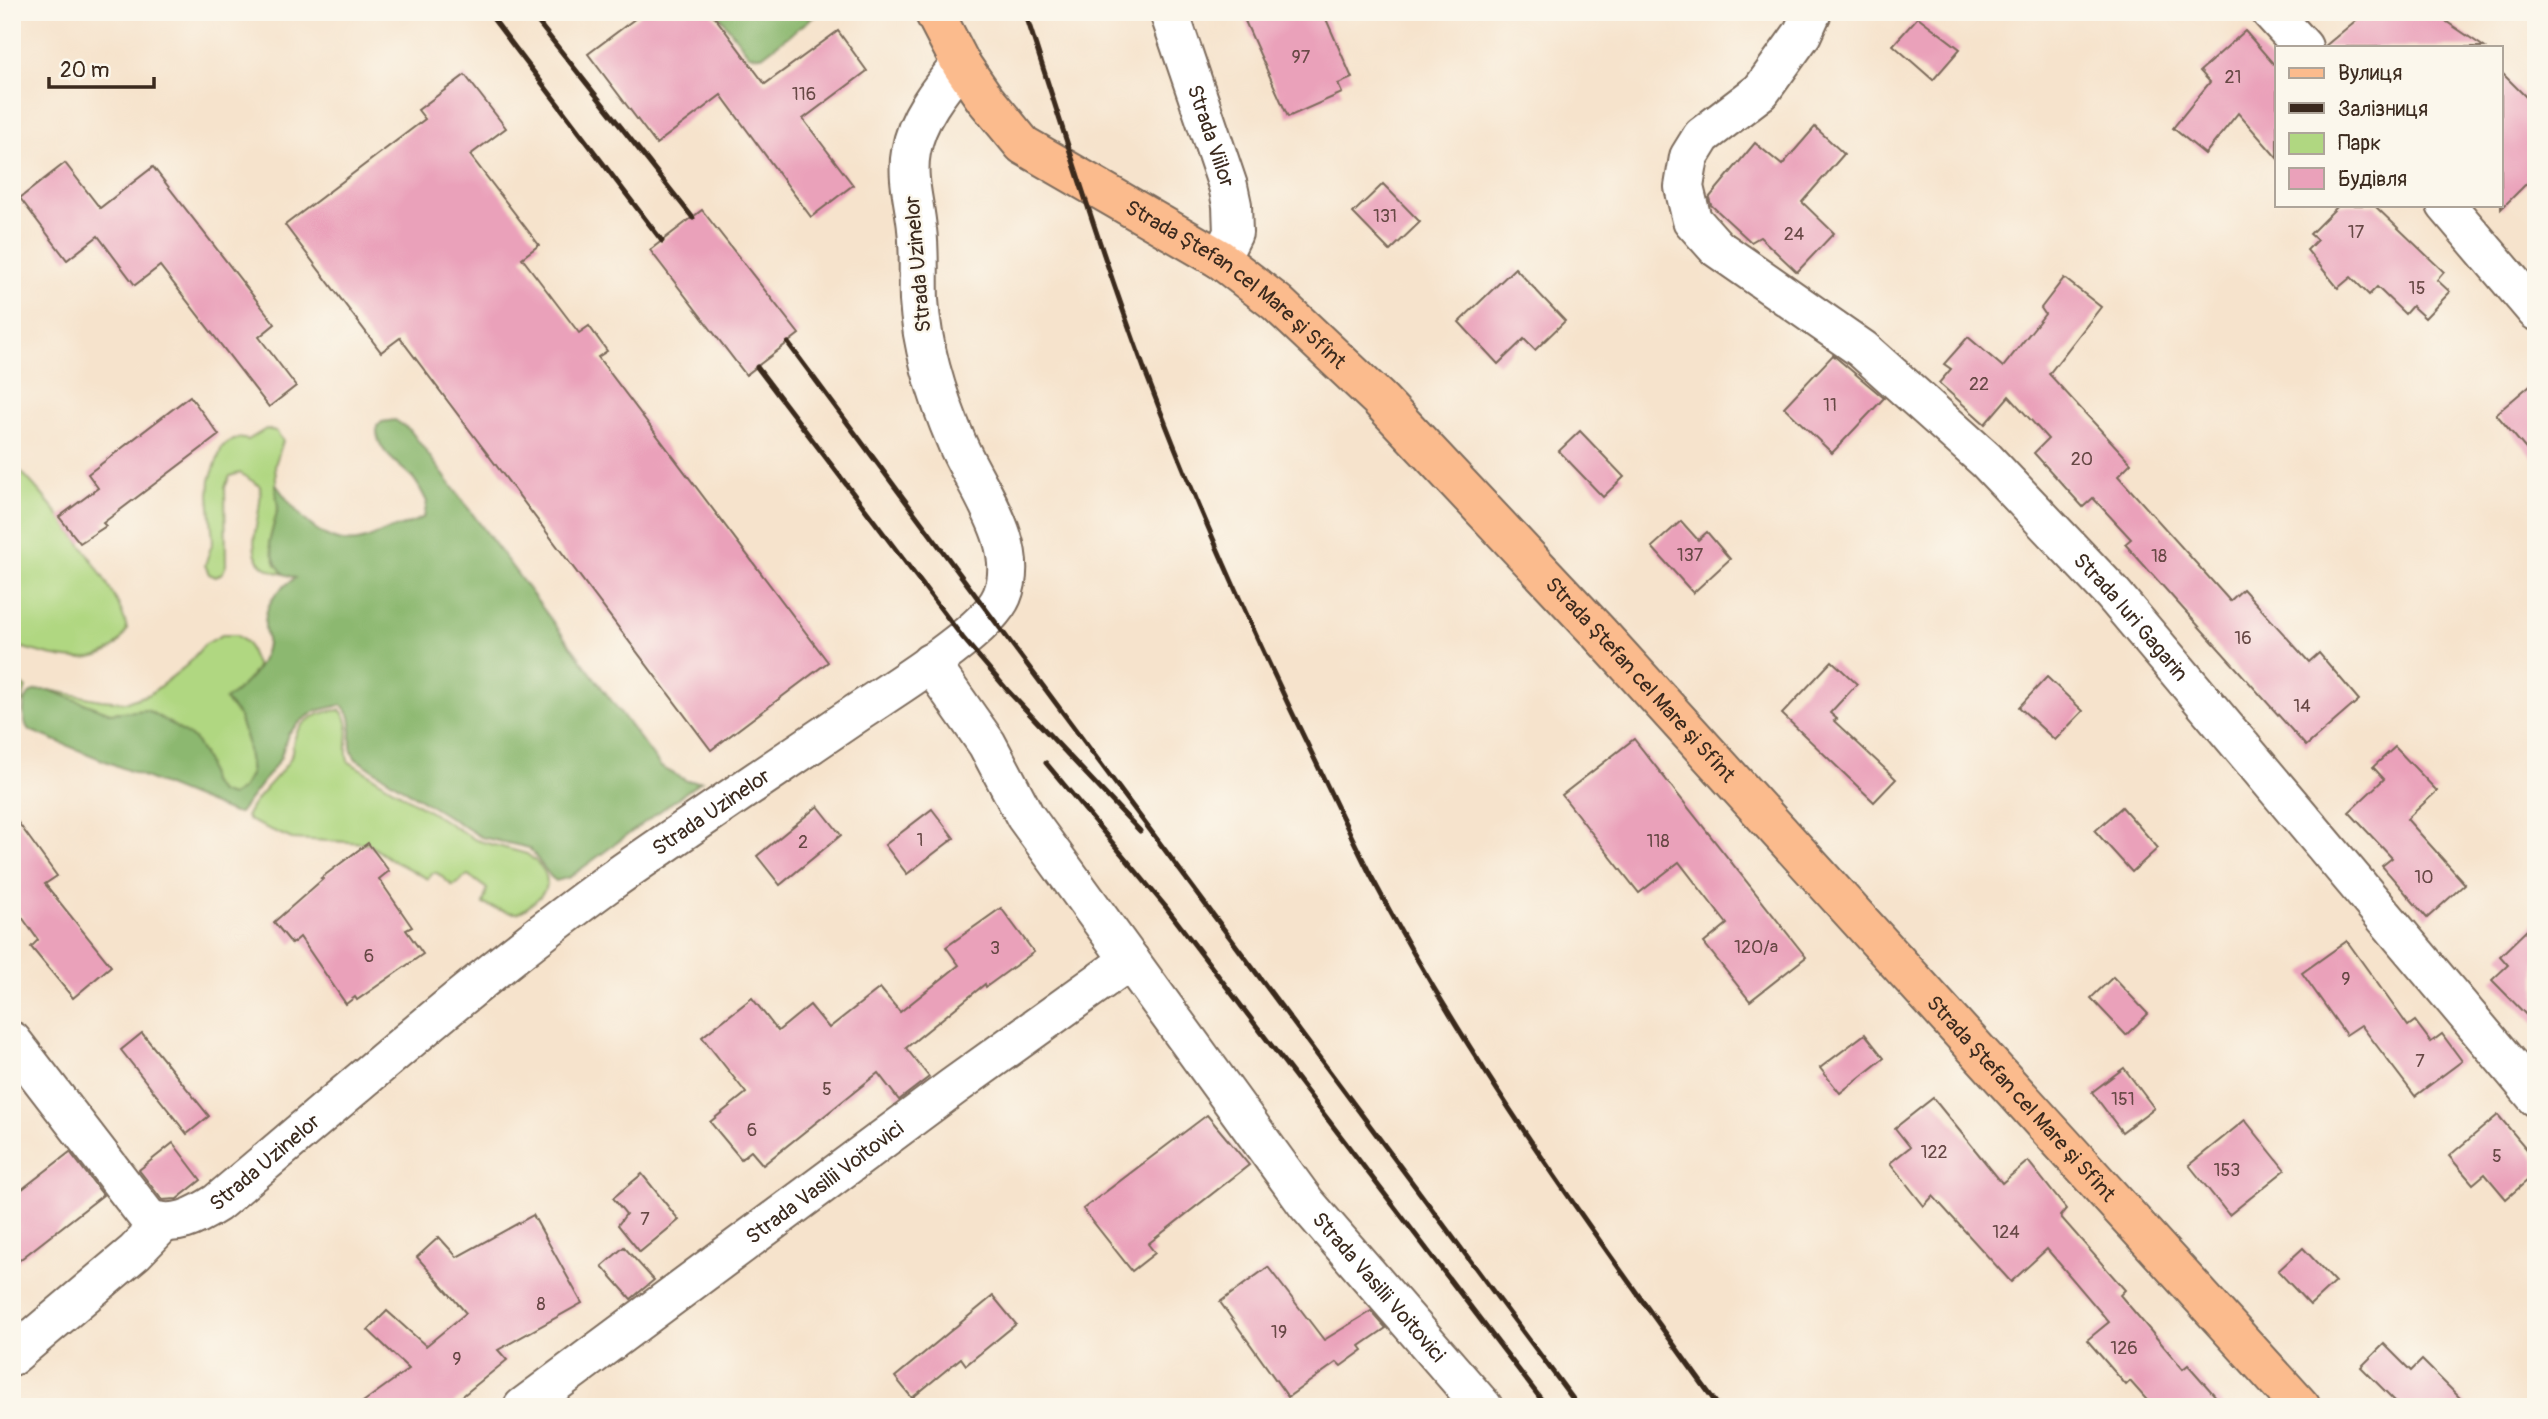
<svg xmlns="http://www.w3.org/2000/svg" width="2548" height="1419" font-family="Pangolin,sans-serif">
<rect width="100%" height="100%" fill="#fbf7ec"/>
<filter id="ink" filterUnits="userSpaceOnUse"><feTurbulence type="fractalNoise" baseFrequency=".0143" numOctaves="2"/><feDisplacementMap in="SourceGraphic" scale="14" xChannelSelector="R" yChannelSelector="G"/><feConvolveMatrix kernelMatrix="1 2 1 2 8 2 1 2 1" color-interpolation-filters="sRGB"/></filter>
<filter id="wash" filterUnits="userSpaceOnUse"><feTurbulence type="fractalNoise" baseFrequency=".00686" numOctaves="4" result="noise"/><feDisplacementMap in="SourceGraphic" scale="28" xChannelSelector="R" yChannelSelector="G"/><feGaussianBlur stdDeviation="1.57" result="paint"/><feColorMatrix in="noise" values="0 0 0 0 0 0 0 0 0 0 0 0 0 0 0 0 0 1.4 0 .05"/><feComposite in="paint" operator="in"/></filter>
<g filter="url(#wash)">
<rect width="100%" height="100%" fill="#f6e3cc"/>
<!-- green -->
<g fill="#b0d781" stroke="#768050" stroke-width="2">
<path d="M266,429L276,431L283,441L275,465L278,508L269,543L276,564L284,574C232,565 265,519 260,486L240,473L230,476L225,487L226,565L223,572L216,577L209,574L205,565L213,541L209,495L210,480L222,447L229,442L239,438L248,440Z"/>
<path d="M12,463C43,490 122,591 127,630C103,677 52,655 12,645Z"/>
<path d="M222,635H236L247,643L257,667L244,686L225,700L239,716L247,742L251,773L242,789L231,797L219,792L211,782L203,753L171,724L147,710L110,713L49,690L101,700L126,702L150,694L187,665L204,645Z"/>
<path d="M12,682L26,687L15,725L12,724Z"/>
<path d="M340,710C355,723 343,744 348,761L476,840L527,854C547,869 556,884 534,902C528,906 523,913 515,913C505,913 493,907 483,904L487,889L468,875L453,886L437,873H432L428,879L390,859L367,843L292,839L250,821L246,817C258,791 278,780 290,759C293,753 292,744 295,737C301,719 322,711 340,710Z"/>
</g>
<!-- forest -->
<g fill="#8cb86f" stroke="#647146" stroke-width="2">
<path d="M722,12H820L762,56L749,55L718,14Z"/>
<path d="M395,420L410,430L661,767L687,781H701L570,877L556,881L551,877L529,848L481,837L356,759C343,743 361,719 341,705L316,711L301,721L288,734L280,759L239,813H233L29,730C22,721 21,699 32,692C36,689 44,690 49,690L110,713L147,710L171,724L195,740L207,762L211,782L219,792L231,796L242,789L251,773L247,742L239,716L225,700C243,687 263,668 267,644C268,638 265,632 265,627C264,604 277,590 295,578L284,574L276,564L269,543L278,508L275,483C294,510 323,550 362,540C371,538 379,533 388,530C401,526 411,524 424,517L427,502C423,494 419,485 413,478C397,462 375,451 377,426L382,422Z"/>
</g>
<g id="blocks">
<!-- building -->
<g fill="#eaa1ba">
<path d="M644,12H711L765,84L838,31L867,71L803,119L853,185L811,217L721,95L656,144L588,54Z"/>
<path d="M1265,12H1323L1352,78L1338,84L1342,93L1288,117L1245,21Z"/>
<path d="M2366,12H2439L2447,22L2484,47H2324Z"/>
<path d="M1918,17L1960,49L1933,80L1893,45Z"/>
<path d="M2245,31L2277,68V158L2238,113L2205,154L2173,128L2210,82L2200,71Z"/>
<path d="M2501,72L2536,107V174L2501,209Z"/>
<path d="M465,75L506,128L470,155L539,245L522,258L579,333L589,326L607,351L598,357L828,662L711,750L400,338L381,352L285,225L425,119L418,110Z"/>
<path d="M1815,127L1844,154L1802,202L1834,233L1797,272L1760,237L1751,242L1711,205L1709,198L1755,143L1782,165Z"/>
<path d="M65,163L100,208L153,167L275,324L259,337L296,386L269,407L160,266L135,285L98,236L67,260L20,198Z"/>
<path d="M1383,184L1420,222L1390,251L1353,213Z"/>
<path d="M2339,205H2374L2444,272L2437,280L2450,292L2425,318L2412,306L2405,314L2377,287L2369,295L2351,277L2338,288L2307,250L2317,240L2310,234Z"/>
<path d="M702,210L799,334L746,375L650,250Z"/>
<path d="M1515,268L1565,321L1535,350L1524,339L1498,364L1459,322Z"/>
<path d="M2064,278L2101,307L2049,374L2131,463L2118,476L2230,601L2243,589L2309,662L2319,653L2359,700L2306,746L2125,544L2131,539L2093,498L2083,507L2034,453L2048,439L2009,396L1985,424L1939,383L1951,369L1944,364L1968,337L2003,367L2045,314L2041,308Z"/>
<path d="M1833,355L1884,398L1832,453L1784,407Z"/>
<path d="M2536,380V461L2496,414Z"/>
<path d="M190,396L219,435L103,523L106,526L80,543L59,517L98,488L88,474Z"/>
<path d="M1580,431L1624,477L1603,497L1559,451Z"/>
<path d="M1681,521L1698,540L1707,532L1730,559L1693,593L1652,547Z"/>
<path d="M1832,661L1857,684L1830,713L1837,719L1834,721L1896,779L1874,802L1782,714Z"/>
<path d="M2047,677L2083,711L2055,740L2019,707Z"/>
<path d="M1634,739L1806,957L1750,1001L1704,943L1727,924L1679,862L1639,893L1562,795Z"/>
<path d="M2395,747L2437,791L2407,819L2465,884L2427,918L2382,866L2392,858L2349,812L2384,779L2373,767Z"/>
<path d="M818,806L841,835L780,885L757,856Z"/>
<path d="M2122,807L2158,848L2132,872L2095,831Z"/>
<path d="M932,809L954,838L907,874L885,845Z"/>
<path d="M12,814L57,876L45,884L111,966L73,998L31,947L38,940L12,903Z"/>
<path d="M368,843L389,871L379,879L412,927L406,930L423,954L357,1000L355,997L346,1004L300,937L292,944L274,922L323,879L321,878Z"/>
<path d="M1001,908L1034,952L986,987L985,984L906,1048L929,1077L899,1100L878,1073L763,1165L751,1151L741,1159L710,1122L746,1093L702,1037L752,998L778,1031L810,1005L829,1028L880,988L900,1012L959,965L946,947Z"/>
<path d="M2536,921V1025L2492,980L2508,965L2500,956Z"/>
<path d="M2347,941L2408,1026L2415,1021L2431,1042L2442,1034L2462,1061L2415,1096L2361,1025L2346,1035L2302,973Z"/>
<path d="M2113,977L2148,1014L2126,1035L2091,998Z"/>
<path d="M142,1033L209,1116L187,1134L121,1050Z"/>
<path d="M1865,1034L1884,1058L1840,1093L1820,1068Z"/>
<path d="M2124,1068L2154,1108L2122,1132L2092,1092Z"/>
<path d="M1933,1098L2002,1183L2028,1161L2066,1209L2060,1216L2125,1290L2120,1295L2183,1369L2188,1365L2225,1407H2153L2130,1381L2126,1385L2087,1340L2109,1322L2047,1249L2011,1282L1933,1196L1924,1206L1890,1163L1910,1147L1895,1128Z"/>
<path d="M1207,1115L1249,1165L1148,1244L1155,1253L1132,1271L1083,1209Z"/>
<path d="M2498,1115L2536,1160V1173L2506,1199L2485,1174L2473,1184L2449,1156Z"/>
<path d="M2245,1120L2285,1170L2229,1215L2189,1165Z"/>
<path d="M173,1143L201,1180L177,1199L162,1200L139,1170Z"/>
<path d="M70,1152L103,1195L12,1266V1197Z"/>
<path d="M642,1174L679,1220L640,1252L618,1225L626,1214L613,1198Z"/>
<path d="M533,1215L582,1303L498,1350L507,1360L449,1407H356L409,1369L368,1330L387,1311L426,1346L466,1313L417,1257L439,1237L457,1257Z"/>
<path d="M624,1247L654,1280L631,1299L602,1266Z"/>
<path d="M2303,1248L2335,1282L2310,1305L2278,1271Z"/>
<path d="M1268,1267L1324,1340L1371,1311L1386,1328L1360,1346L1363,1350L1341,1366L1337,1362L1288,1397L1220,1302Z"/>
<path d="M993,1296L1016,1324L966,1365L961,1358L912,1398L895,1377Z"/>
<path d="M2384,1344L2411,1371L2422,1360L2469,1407H2401L2361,1367Z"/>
</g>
</g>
</g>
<g filter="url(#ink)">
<use href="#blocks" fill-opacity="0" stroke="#7c6b5b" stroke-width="2"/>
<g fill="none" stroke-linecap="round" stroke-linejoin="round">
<!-- minor casing -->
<g stroke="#7c6b5b" stroke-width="42">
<g id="minor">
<path id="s1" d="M1169,12L1228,186L1232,205L1233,233L1220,259"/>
<path id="s2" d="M1812,12L1802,34L1761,91L1702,136L1689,157L1684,187L1692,220L1717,248L1862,349L1986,460L2113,594L2536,1097"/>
<path d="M2271,12L2303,47"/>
<path d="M2446,205L2536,311"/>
<path id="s3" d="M930,663L987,744L1025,816L1306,1203L1483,1407"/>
<path id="s4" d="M12,1041L149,1219C175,1228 195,1217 217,1203C347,1094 474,980 611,881C692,824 775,769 857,713C891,690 987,632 1002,596C1023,545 976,488 957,443C938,399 922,348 919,300C918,276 920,253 917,229C915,204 906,178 911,152C916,119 940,89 961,64"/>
<path d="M12,1356L135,1252L162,1224"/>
<path id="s5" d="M523,1407L953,1087L1130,960"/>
</g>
</g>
<!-- major casing -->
<g stroke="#7c6b5b" stroke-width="42">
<g id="major">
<path id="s6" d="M934,12L961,64L985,99L1023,145L1220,259L1277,303L1380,400L1598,632L2301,1407"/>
</g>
</g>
<!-- minor -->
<use href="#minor" stroke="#fff" stroke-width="38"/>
<!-- major -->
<use href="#major" stroke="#fbbb8d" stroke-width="38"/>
<!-- rail -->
<g stroke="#3b2a1e" stroke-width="5">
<path d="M488,12L662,241"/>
<path d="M530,12L693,218"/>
<path d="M1025,12C1064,132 1101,253 1145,371C1195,503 1253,633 1315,760C1333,798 1351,836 1370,874C1469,1063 1594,1235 1719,1407"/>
<path d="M788,343L1579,1407"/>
<path d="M757,367L963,638L1009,692L1140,831"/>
<path d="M1046,763L1165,906L1547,1407"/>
</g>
</g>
</g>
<g text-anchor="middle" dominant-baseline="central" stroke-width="5" stroke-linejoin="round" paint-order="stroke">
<!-- number labels -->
<g font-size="18" fill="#674845">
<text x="1301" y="57">97</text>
<text x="2233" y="77">21</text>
<text x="804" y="94">116</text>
<text x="1385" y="216">131</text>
<text x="2356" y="232">17</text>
<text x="1794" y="234">24</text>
<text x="2417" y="288">15</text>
<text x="1979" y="384">22</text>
<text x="1830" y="405">11</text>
<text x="2082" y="459">20</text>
<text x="1690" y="555">137</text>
<text x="2159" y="556">18</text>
<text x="2243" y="638">16</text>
<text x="2302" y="706">14</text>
<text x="920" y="840">1</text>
<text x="1658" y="841">118</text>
<text x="803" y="842">2</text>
<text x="2424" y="877">10</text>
<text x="1756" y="947">120/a</text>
<text x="995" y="948">3</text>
<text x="369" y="956">6</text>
<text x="2346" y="979">9</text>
<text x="2420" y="1061">7</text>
<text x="827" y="1089">5</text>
<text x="2123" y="1099">151</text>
<text x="752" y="1130">6</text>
<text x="1934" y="1152">122</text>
<text x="2497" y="1156">5</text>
<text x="2227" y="1170">153</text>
<text x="645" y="1219">7</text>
<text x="2006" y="1232">124</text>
<text x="541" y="1304">8</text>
<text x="1279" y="1332">19</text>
<text x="2124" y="1348">126</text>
<text x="457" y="1359">9</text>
</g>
<!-- street labels -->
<g font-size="21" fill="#3b2a1e" stroke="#fbf7ec">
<text stroke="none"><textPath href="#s1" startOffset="131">Strada Viilor</textPath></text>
<text transform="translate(918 264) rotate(-95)">Strada Uzinelor</text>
<text stroke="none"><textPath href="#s6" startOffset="416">Strada Ştefan cel Mare şi Sfînt</textPath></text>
<text stroke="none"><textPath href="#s2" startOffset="852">Strada Iuri Gagarin</textPath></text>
<text stroke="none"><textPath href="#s6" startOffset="984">Strada Ştefan cel Mare şi Sfînt</textPath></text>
<text stroke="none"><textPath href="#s4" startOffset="928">Strada Uzinelor</textPath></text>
<text stroke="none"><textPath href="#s6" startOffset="1550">Strada Ştefan cel Mare şi Sfînt</textPath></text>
<text stroke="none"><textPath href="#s4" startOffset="360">Strada Uzinelor</textPath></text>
<text stroke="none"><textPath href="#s5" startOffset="376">Strada Vasilii Voitovici</textPath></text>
<text stroke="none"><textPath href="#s3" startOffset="770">Strada Vasilii Voitovici</textPath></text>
</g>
</g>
<!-- margin -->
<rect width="2548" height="1419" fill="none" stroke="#fbf7ec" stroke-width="42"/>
<!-- legend -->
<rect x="2275" y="46" width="228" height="161" fill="#fbf7ec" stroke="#aea59a" stroke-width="2"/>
<rect x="2289" y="68" width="35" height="10" fill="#fbbb8d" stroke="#aea59a" stroke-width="2"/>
<text x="2338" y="80" font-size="21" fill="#3b2a1e">Вулиця</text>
<rect x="2289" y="103" width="35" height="10" fill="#3b2a1e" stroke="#aea59a" stroke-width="2"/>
<text x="2338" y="116" font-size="21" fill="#3b2a1e">Залізниця</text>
<rect x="2289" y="133" width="35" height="21" fill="#b0d781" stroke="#aea59a" stroke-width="2"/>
<text x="2338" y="150" font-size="21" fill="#3b2a1e">Парк</text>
<rect x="2289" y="168" width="35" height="21" fill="#eaa1ba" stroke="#aea59a" stroke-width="2"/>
<text x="2338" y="186" font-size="21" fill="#3b2a1e">Будівля</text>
<!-- scale -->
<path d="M49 77v10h105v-10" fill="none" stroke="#3b2a1e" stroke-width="3.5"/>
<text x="60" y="77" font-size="21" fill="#3b2a1e" stroke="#fbf7ec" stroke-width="5" paint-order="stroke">20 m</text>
</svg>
